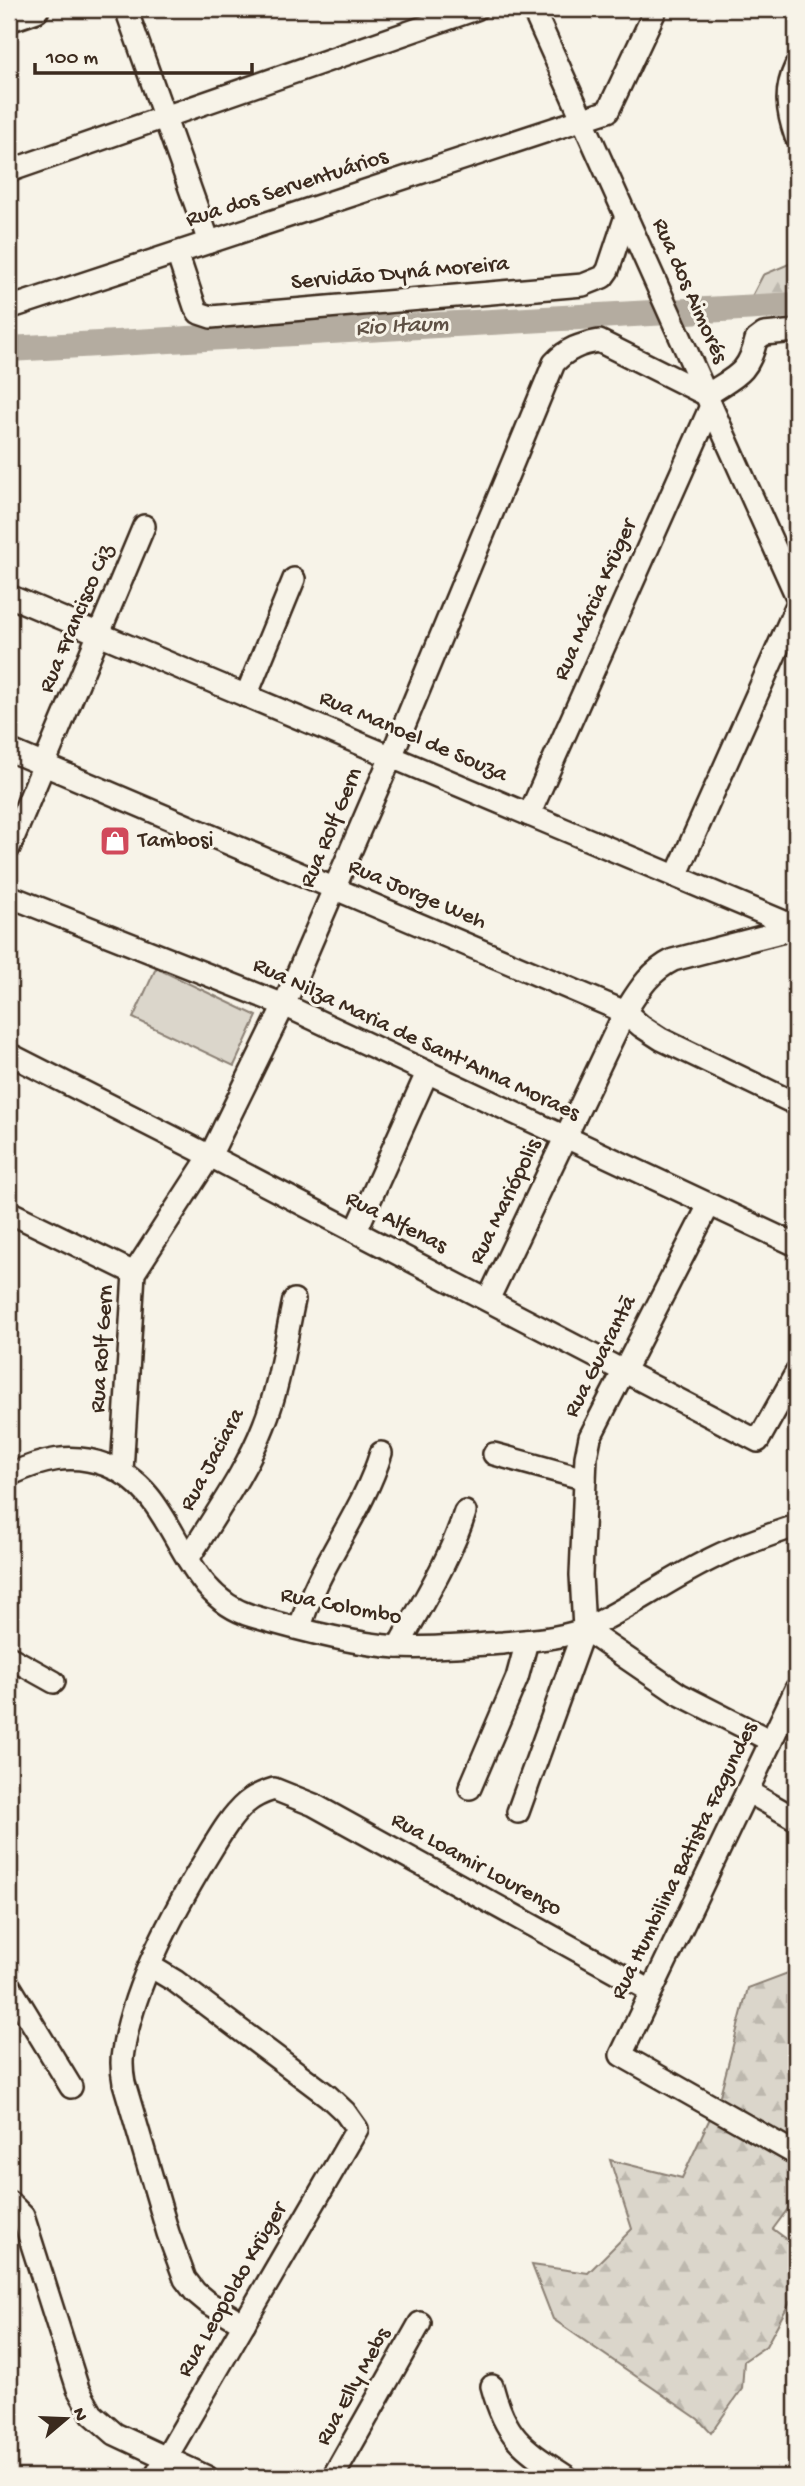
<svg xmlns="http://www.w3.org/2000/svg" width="805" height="2486" font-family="'Gochi Hand',sans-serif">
<defs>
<pattern id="forest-firs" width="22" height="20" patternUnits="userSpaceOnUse" patternTransform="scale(1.75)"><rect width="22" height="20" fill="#dbd6cb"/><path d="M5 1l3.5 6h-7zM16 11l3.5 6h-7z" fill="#bdb8ae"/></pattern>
</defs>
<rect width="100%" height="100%" fill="#f7f3e8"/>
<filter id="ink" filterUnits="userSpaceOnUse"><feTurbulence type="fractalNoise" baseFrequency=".0143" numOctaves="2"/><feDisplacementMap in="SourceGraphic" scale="14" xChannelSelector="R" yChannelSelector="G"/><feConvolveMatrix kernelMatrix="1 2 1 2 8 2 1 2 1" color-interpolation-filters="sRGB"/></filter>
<g filter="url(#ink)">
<!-- forest -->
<g fill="url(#forest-firs)" stroke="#8b8074" stroke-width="2">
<path d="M796,261V299L789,294L751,298L763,275Z"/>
<path d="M796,1970V2198L773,2229L796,2246V2297L791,2300L766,2346L744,2361L742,2389L711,2433L698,2419L553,2319L532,2265L588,2273L632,2229L610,2160L682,2178L719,2099L748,1988Z"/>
</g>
<!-- garden -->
<path fill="#dbd6cb" stroke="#8b8074" stroke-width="2" d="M156,968L257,1016L234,1066L133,1018Z"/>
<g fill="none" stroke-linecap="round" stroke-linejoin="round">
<!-- river -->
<path stroke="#b4aca0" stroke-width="26" d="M9,349L796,305"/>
<!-- minor casing -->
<g stroke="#3b2a1e" stroke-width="26">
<g id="minor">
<path d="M126,9L209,242"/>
<path d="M533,9L796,595"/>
<path d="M796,66C784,91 787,111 796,137"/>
<path d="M9,171L476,9"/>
<path d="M177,253L195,307L199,313L211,317L583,285L603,277L608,270L626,216"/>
<path d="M9,308L608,111L656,9"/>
<path d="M9,596L796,927"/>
<path d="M246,696L294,579"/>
<path d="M9,750L625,1012L641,1026L661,1039L796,1104"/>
<path d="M529,815L711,406"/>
<path d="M9,848L144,526"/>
<path d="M676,876L796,607"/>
<path d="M9,896L284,1005L796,1245"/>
<path d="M9,1054L210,1156L758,1441L796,1373"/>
<path d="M9,1212L134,1273"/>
<path d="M356,1231L427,1073"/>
<path d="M488,1300L625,1012C639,990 649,972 673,960L796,928"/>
<path d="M494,1454L585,1479"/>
<path d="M122,1471L134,1273L210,1156L284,1005L391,757L554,363C567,349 580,344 599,341L707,395C735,376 748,375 756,340L764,334L796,331"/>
<path d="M9,1475C41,1460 71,1452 106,1465C180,1492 175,1593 252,1616C296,1629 352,1644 397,1647C432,1649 469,1645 503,1643C530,1640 562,1639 587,1628C632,1607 672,1577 717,1556C742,1544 769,1535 796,1526"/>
<path d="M188,1559C214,1516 246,1472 264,1425C280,1385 285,1341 294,1300"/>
<path d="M300,1628C317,1566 362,1515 381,1453"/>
<path d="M584,1629L679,1694L771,1741"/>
<path d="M398,1647C422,1603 450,1560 465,1512"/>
<path d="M9,1657L54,1682"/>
<path d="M796,1689L621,2055L796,2154"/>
<path d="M470,1788L517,1678L527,1641"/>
<path d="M747,1791L796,1819"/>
<path d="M518,1812L584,1629L581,1575L586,1457L590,1437L709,1205"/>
<path d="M150,1966L175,1981L328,2096L345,2112L357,2129L155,2477"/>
<path d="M9,1985L71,2087"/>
<path d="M9,2202L23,2216L78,2389L92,2414L115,2434L207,2477"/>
<path d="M244,2324L207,2302L195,2292L185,2279L168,2233L124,2083C122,2072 121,2062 123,2051C134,1984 173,1912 208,1855C219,1837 230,1817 246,1803C254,1796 264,1792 274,1789L314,1805L651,1991"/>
<path d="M492,2386C506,2439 523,2448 567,2477"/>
<path d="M333,2477L420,2323"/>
</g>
</g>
<!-- major casing -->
<g stroke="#3b2a1e" stroke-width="32">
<path id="major" d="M9,18L35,9"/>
</g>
<!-- minor -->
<use href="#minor" stroke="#f7f3e8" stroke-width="21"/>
<!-- major -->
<use href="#major" stroke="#f7f3e8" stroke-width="26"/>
</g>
</g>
<!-- icons -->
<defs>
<g id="shop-square" transform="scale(1.575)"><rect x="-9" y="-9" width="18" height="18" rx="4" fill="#d1495b" stroke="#f7f3e8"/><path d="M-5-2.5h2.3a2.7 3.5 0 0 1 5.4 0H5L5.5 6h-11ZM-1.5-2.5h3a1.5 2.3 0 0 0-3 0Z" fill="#fff"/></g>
</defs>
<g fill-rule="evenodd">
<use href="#shop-square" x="115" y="841"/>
</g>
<g text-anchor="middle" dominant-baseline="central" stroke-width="6" stroke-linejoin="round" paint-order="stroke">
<!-- street labels -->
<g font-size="23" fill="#3b2a1e" stroke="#f7f3e8">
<text transform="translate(287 189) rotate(-18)">Rua dos Serventuários</text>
<text transform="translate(400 274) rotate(-5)">Servidão Dyná Moreira</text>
<text transform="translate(689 291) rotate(66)">Rua dos Aimorés</text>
<text transform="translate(596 600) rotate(-66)">Rua Márcia Krüger</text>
<text transform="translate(77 619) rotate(-67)">Rua Francisco Ciz</text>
<text transform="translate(413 737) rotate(23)">Rua Manoel de Souza</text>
<text transform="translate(332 828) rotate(-67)">Rua Rolf Gern</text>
<text transform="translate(417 895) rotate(23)">Rua Jorge Weh</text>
<text transform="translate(416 1040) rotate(25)">Rua Nilza Maria de Sant'Anna Moraes</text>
<text transform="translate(506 1202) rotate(-64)">Rua Mariópolis</text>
<text transform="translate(396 1223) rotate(27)">Rua Alfenas</text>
<text transform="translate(103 1349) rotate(-86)">Rua Rolf Gern</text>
<text transform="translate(601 1357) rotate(-63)">Rua Guarantã</text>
<text transform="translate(213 1460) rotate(-62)">Rua Jaciara</text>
<text transform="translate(341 1607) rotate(11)">Rua Colombo</text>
<text transform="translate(685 1861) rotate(-64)">Rua Humbilina Batista Fagundes</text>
<text transform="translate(476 1865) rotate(29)">Rua Loamir Lourenço</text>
<text transform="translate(233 2290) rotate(-60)">Rua Leopoldo Krüger</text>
<text transform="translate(354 2387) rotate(-61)">Rua Elly Mebs</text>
</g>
<!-- poi labels -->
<g font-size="23" fill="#3b2a1e" stroke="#f7f3e8" text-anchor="start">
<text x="138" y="841">Tambosi</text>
</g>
<!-- water labels -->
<g font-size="24" font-style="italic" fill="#5f5145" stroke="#f7f3e8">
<text transform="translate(402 327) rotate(-3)">Rio Itaum</text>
</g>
</g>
<!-- margin -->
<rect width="805" height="2486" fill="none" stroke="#f7f3e8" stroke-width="35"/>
<rect x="18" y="18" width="770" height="2451" fill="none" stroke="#3b2a1e" stroke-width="2.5" filter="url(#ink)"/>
<!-- north arrow -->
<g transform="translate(66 2419) rotate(71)" stroke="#f7f3e8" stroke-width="5" paint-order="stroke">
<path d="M0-5L12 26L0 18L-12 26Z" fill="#3b2a1e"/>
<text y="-10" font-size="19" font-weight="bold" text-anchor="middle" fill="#3b2a1e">N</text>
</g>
<!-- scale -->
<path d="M35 63v10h217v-10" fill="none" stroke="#3b2a1e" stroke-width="3.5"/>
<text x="46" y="63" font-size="21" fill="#3b2a1e" stroke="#f7f3e8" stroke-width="5" paint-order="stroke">100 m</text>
</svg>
